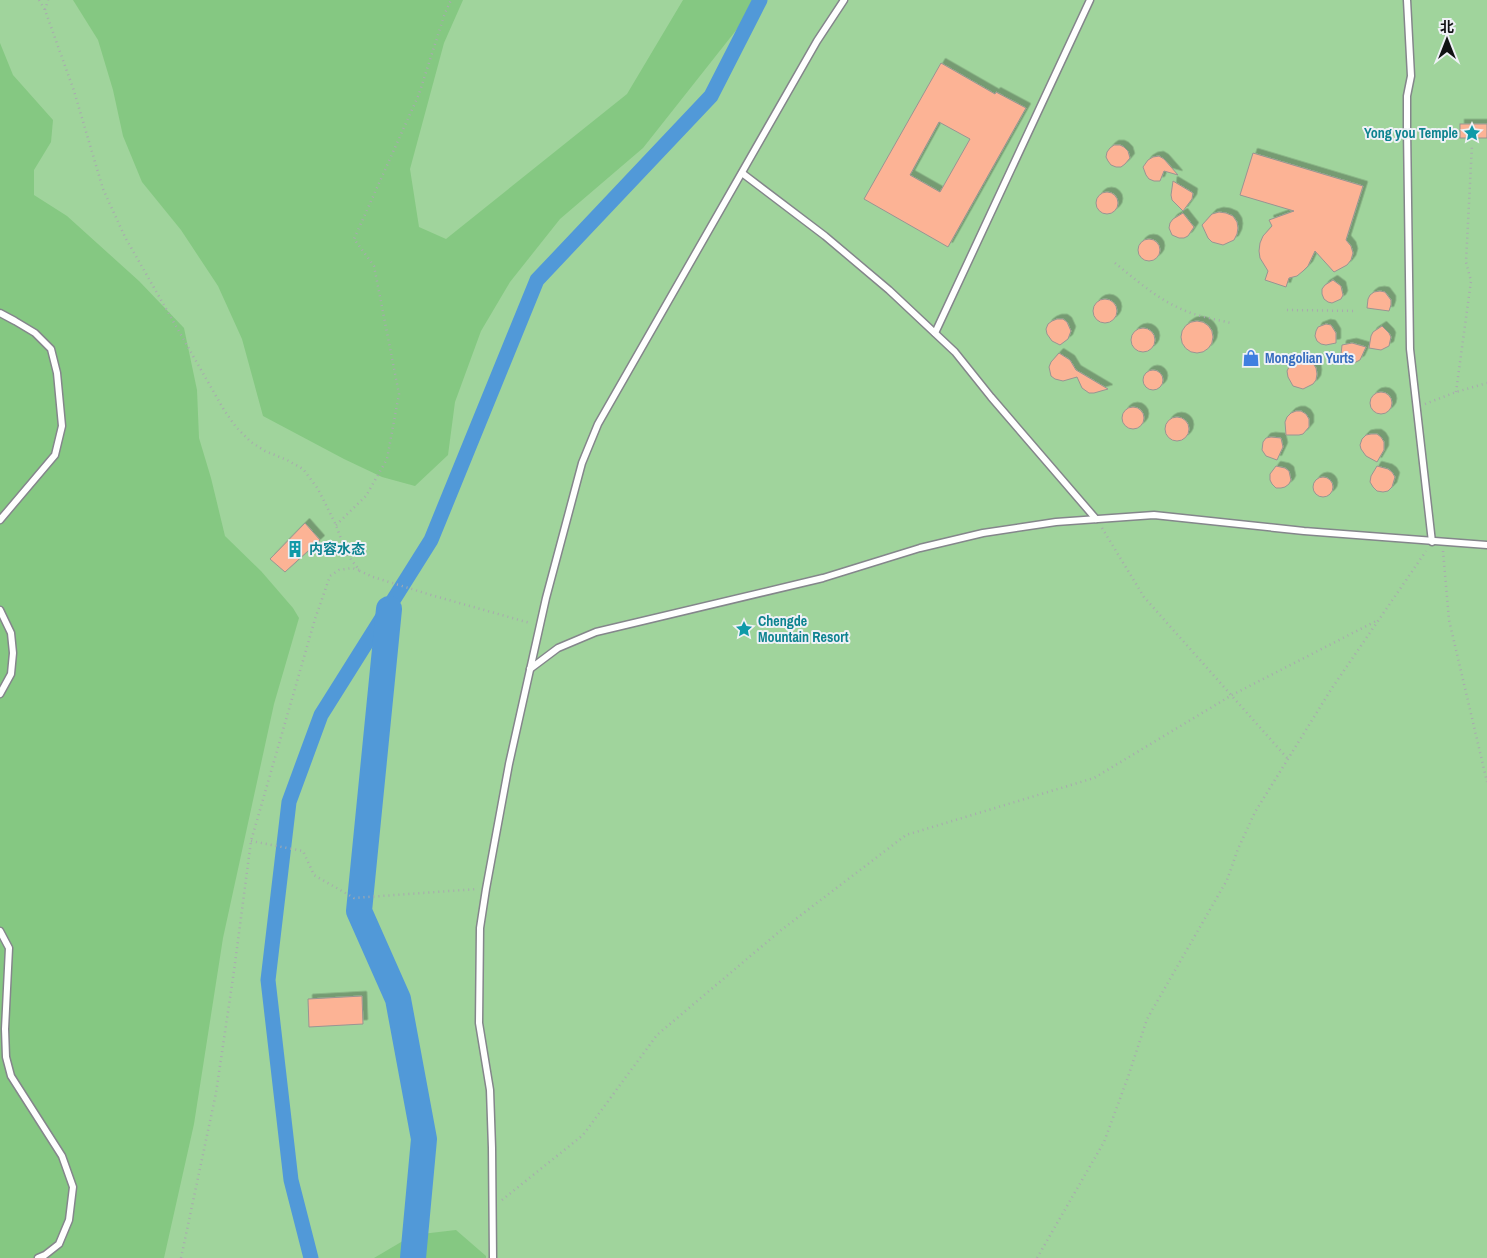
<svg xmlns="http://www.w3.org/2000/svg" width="1487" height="1258" font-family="'Archivo Narrow','Noto Sans SC',sans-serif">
<defs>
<filter id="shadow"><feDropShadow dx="4.5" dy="-4.5" stdDeviation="0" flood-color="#0004"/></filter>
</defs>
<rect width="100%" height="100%" fill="#eff1f6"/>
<!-- green -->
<rect fill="#a0d49c" x="0" y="0" width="1487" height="1258"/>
<!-- forest -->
<g fill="#85c882">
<path d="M73,0H463L444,43L410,169L419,227L446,239L627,94L683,0H760L643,148L560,219L510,282L481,331L455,402L448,455L415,486L382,477L344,459L263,416L242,339L218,286L181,230L142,182L123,136L113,90L98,40Z"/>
<path d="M0,43L13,75L53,120L51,142L34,170V195L67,216L139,281L184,328L197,390L199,438L211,478L225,536L261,571L293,608L299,618L274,704L223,938L194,1124L164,1258H0Z"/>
<path d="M456,1230L486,1256V1258H374L413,1235Z"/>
</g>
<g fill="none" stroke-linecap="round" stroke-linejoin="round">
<!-- canal -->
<path stroke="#5199d8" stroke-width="15" d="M311,1258L291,1180L268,980L289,802L321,715L431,540L537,280L711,96L760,0"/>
<!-- river -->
<path stroke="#5199d8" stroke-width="26" d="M389,609L359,911L398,999L424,1139L413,1258"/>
</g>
<!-- building -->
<g fill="#fcb395" stroke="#999492" fill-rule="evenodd" filter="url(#shadow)">
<path d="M941,63L995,94L996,92L1026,108L948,247L864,199ZM939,122L970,139L940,192L910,175Z"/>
<rect x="1460" y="124" width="27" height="14"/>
<path d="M1114,145H1120L1124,147L1128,151L1130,158L1125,164L1121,167H1116L1111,165L1108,161L1106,157L1107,152L1110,148Z"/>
<path d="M1253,153L1363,186L1346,240L1351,246L1353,253L1351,260L1347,265L1334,272L1315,251L1308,266L1303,271L1297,276L1289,278L1286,287L1265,280L1268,271L1260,258L1259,251L1260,243L1263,236L1272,226L1269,220L1294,211L1240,195Z"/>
<path d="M1159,156L1164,159L1178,175L1164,171L1160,181H1154L1149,179L1146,175L1143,167L1148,160L1153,157Z"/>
<path d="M1173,181L1193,193L1192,199L1183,211L1172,200L1171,195Z"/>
<circle cx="1107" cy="203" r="11"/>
<path d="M1219,212L1226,213L1233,216L1237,222L1238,228L1237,234L1234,240L1223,245L1212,242L1208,238L1202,225L1212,214Z"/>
<path d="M1183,213L1194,227L1188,236L1184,238H1179L1172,235L1169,228L1170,223L1173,219Z"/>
<circle cx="1149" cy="250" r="11"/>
<path d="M1333,280L1341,286L1343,295L1341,299L1332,303L1328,302L1324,299L1322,294V289L1325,285Z"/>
<path d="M1380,291L1385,292L1391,300V305L1389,311L1367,308L1368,299L1370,295L1374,292Z"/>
<circle cx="1105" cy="311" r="12"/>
<path d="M1057,319H1063L1067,322L1071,331L1068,339L1060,345L1052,341L1047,334L1046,329L1048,324L1052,321Z"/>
<circle cx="1197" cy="337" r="16"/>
<path d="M1326,324L1331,325L1336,333V343L1326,345L1321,344L1317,341L1315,336L1316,331L1318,327Z"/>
<path d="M1382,326L1389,333L1391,337L1389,346L1381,350L1369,348L1371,336L1373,332Z"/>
<circle cx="1143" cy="340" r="12"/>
<path d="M1352,343L1366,347L1360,360L1352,364H1347L1343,360L1341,355L1342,345Z"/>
<path d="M1059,353L1070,360L1076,370L1108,389L1094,393H1089L1082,388L1077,377L1063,381L1055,379L1051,376L1049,367L1051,362Z"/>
<path d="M1301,359L1311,360L1316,368L1317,374L1316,380L1313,384L1303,389L1293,386L1288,377L1287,371L1290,365L1295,361Z"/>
<circle cx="1153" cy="380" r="10"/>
<circle cx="1381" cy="403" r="11"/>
<circle cx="1133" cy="418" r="11"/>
<path d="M1296,411H1301L1306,414L1309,419V427L1303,434L1299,435H1286L1285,422L1287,417L1291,413Z"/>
<circle cx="1177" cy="429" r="12"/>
<path d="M1371,434H1377L1381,437L1384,442V450L1377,462L1366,456L1361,449L1360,445L1362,439L1366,435Z"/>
<path d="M1271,437L1281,438L1283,447L1277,460L1266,456L1262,450L1263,442L1266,438Z"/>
<path d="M1276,466L1285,468L1289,471L1291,480L1289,484L1285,487L1281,488H1276L1272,484L1270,480V474Z"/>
<path d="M1377,466L1388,469L1392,472L1395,477L1392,487L1388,491L1383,492L1377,491L1373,487L1370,482L1371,476Z"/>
<circle cx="1323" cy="487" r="10"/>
<path d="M305,523L320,540L285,572L270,559Z"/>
<path d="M362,996L363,1024L309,1027L308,999Z"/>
</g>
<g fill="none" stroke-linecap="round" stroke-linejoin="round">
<!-- lane casing -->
<g stroke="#84868b" stroke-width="9">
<g id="lane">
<path d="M1407,0L1411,76L1407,96V128L1410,349L1432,542"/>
<path d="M742,173L825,236L889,290L955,352L991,397L1096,519"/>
<path d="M0,313L15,321L35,333L51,349L57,373L62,426L55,455L0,520"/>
<path d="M935,333L1090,0"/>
<path d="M0,610L11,633L13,653L11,674L0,694"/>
<path d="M530,669L558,648L596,632L823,578L920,548L983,533L1056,522L1154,515L1304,531L1487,545"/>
<path d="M0,931L9,948L5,1029L6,1057L11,1076L62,1156L73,1187L69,1220L59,1244L45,1255L38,1258"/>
<path d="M493,1258L492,1148L490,1090L479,1023L480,928L486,889L509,764L546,598L582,463L598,424L817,41L844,0"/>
</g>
</g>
<!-- path -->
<g stroke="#a8aaae" stroke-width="2.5" stroke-dasharray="1 4" stroke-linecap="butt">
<path d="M39,0L45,10L74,91L103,189L125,237L224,410L236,427L251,442L265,451L287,460L303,469L318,489L336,525L346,553L360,571L373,577L431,595L530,623"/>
<path d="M45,10L48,0"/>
<path d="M1115,263C1135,279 1155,297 1179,308C1195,316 1214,319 1231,323"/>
<path d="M1287,310L1357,311"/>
<path d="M1456,392L1471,281L1466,262L1472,145"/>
<path d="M1425,404L1456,392L1487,383"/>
<path d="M336,525L366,496L387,459L399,394L374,266L354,239L419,94L445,13L451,0"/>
<path d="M1102,528L1144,597L1288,759"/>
<path d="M1443,551L1449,620L1487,782"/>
<path d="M251,841L303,851L314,875L354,898L477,889"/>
<path d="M502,1200L583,1135L657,1035L780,931L906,835L1094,778L1232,695L1378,620"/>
<path d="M181,1258L216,1093L234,971L251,841L315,619L330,576L339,570L352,568L359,570"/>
<path d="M1037,1258L1104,1142L1128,1077L1147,1019L1227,880L1238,849L1255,812L1332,688L1426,551"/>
</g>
<!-- lane -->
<use href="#lane" stroke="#fff" stroke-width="6"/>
</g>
<!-- icons -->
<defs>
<g id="sight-bare" transform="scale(1.35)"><path d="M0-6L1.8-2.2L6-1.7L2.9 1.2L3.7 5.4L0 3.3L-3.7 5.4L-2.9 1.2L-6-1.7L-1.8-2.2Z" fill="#0f9aa8" stroke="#eff1f6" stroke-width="2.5" paint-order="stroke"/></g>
<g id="shop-bare" transform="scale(1.35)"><path d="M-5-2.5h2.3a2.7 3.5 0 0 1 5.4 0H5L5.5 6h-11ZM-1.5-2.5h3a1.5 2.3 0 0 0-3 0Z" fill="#3f7fe0" stroke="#eff1f6" stroke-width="2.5" paint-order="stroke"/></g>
<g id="building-bare" transform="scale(1.35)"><path d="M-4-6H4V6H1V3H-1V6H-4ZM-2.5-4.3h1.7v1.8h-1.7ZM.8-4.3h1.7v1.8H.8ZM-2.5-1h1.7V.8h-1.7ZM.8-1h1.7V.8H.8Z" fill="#0f9aa8" stroke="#eff1f6" stroke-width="2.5" paint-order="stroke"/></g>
</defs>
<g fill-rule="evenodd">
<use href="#sight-bare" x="1472" y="133"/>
<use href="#shop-bare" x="1251" y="358"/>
<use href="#building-bare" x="295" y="549"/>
<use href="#sight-bare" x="744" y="629"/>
</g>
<g text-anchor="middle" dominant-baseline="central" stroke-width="4" stroke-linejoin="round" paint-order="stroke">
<!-- culture labels -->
<g font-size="14" font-weight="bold" fill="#0d838f" stroke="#eff1f6" text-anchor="start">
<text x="1458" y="133" text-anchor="end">Yong you Temple</text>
<text x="309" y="549">内容水态</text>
<text x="758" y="621">Chengde<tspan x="758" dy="16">Mountain Resort</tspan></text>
</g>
<!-- shop labels -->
<g font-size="14" font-weight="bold" fill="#366cbe" stroke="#eff1f6" text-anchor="start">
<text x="1265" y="358">Mongolian Yurts</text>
</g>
</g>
<!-- north arrow -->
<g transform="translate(1447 40)" stroke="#eff1f6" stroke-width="4" paint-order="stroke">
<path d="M0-4L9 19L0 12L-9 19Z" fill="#101113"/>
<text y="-8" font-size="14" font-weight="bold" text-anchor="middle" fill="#101113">北</text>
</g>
</svg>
